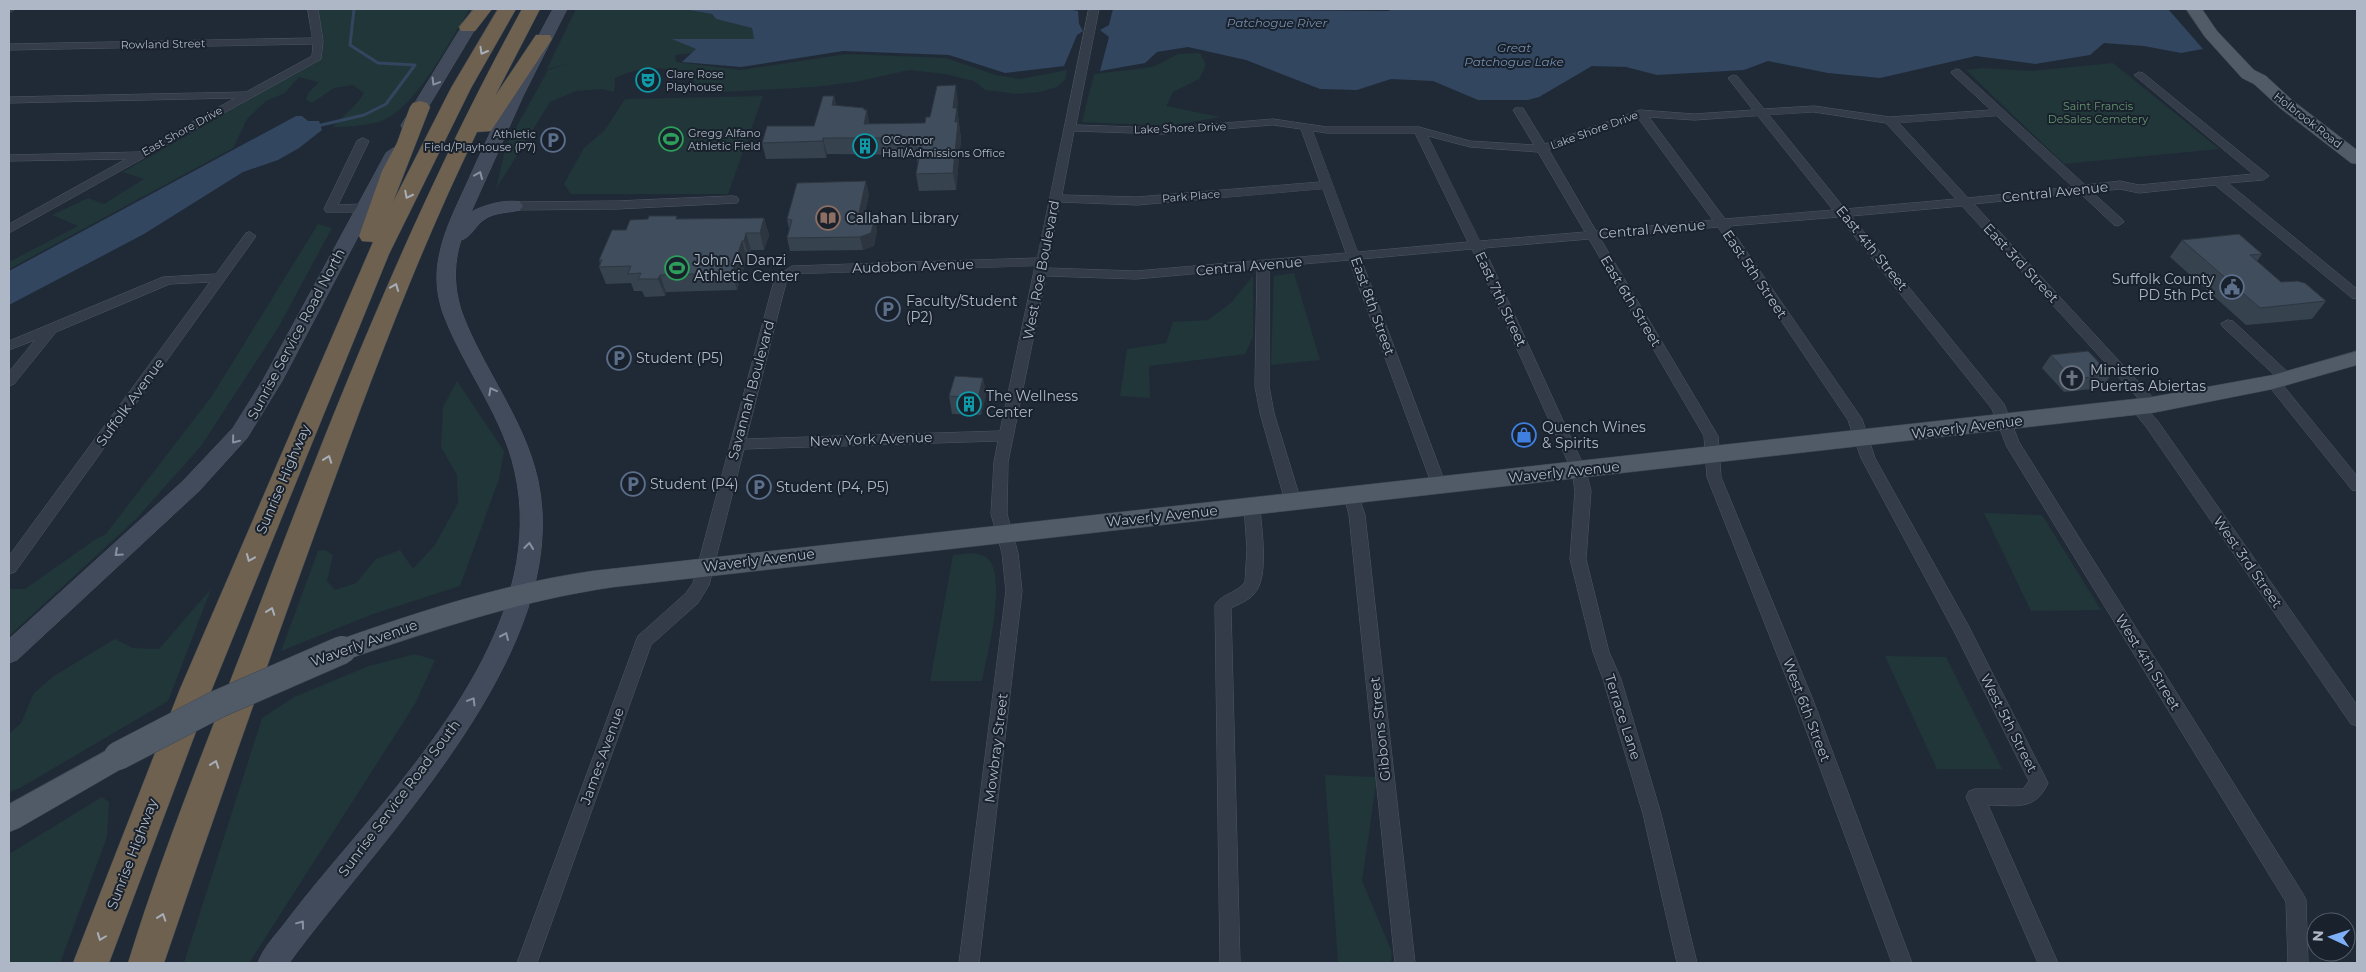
<svg xmlns="http://www.w3.org/2000/svg" width="2366" height="972" font-family="Montserrat,sans-serif">
<rect width="100%" height="100%" fill="#202a37"/>
<!-- green -->
<g fill="#213638">
<path d="M318,9H470C449,41 416,110 379,122C363,126 348,127 333,127C343,115 356,107 364,93L353,85L334,88L312,103L306,100L308,93L319,82L299,77L285,93L266,101L247,119L233,148L9,269V262L78,226L52,215L88,198L104,204L144,179L123,172L320,59Z"/>
<path d="M576,9L689,10L712,14L716,19L752,28L755,39H674L696,49L692,53L675,55L676,62L740,70L847,54L946,58L996,75L1020,79L1067,70L1065,80L1057,87L1040,92L1018,94L985,90L974,81L945,74L909,70L855,82L814,87L702,93L694,90V81L690,72C659,68 645,64 615,78L614,92L602,89L576,91L550,102L496,189L506,146L548,70L568,64L547,69Z"/>
<path d="M1200,53L1206,65L1199,79L1173,92L1166,106L1220,117L1169,126L1082,122L1094,74L1146,68L1155,66L1178,54Z"/>
<path d="M2113,63L2219,149L2064,164L1966,70L1983,68L2032,71Z"/>
<path d="M763,96L728,194H571L564,184L584,148L605,130L625,99Z"/>
<path d="M318,224L332,228L278,328L201,446L136,519L9,636V589H25L96,539L105,535L212,396Z"/>
<path d="M1294,273L1320,360L1271,365L1274,276Z"/>
<path d="M1253,276V337L1245,354L1149,366L1150,398L1120,396L1127,349L1166,343L1173,322L1208,320L1231,303Z"/>
<path d="M457,381L504,451L499,479L460,586L373,614L281,651L318,551L325,550L333,555L327,581L335,590L356,583L376,559L400,550L413,569L435,545L458,503L457,475L441,447L443,407Z"/>
<path d="M1984,513L2042,515L2101,610L2031,611Z"/>
<path d="M972,553C976,554 984,555 987,558C1008,574 987,657 982,681H930L953,555Z"/>
<path d="M211,589L168,701L20,788L9,792V734L21,723L34,693L54,676L115,639L133,648L159,649Z"/>
<path d="M415,654L435,660L415,704L249,963H184L262,718L294,697L369,666Z"/>
<path d="M1885,656L1946,657L2002,769H1937Z"/>
<path d="M1325,775L1377,777L1362,881L1392,952L1391,963H1338Z"/>
<path d="M102,797L109,802L107,837L60,963H9V854Z"/>
</g>
<!-- water -->
<g fill="#32465f">
<path d="M651,9H1067L1078,11L1079,24L1083,31L1077,35L1064,66L1005,73L949,55L843,51L741,67L682,62L696,49L672,39H754L752,28L716,19L712,14L689,10Z"/>
<path d="M1113,9L1388,11L1394,9H2168L2203,49L2181,53L2144,46L2104,43L2090,55L2035,64L1976,56L1880,78L1828,73L1768,61L1744,70L1657,75L1626,67L1592,66L1539,97L1528,100H1478L1433,81L1391,79L1357,90L1320,89L1246,60L1188,47L1157,52L1145,63L1100,71L1109,37L1100,30L1109,25Z"/>
<path d="M296,116H302L308,121H319L322,130L299,148L278,160L243,172L144,234L9,305V271Z"/>
</g>
<g fill="none" stroke-linecap="round" stroke-linejoin="round">
<!-- stream -->
<path stroke="#32465f" stroke-width="3" d="M317,126L364,115L386,104L415,65L378,63L350,45L354,9"/>
<!-- street casing -->
<g stroke="#4e5763" stroke-width="1">
<g id="street">
<path d="M9,9H15L9,13Z"/>
<path d="M308,9H318L323,41L321,59L9,233V224L126,159L9,161V155L139,152L235,98L9,103V97L246,92L312,56L313,44L9,50V44L312,38Z"/>
<path d="M1089,9H1099L1076,125L1163,128L1273,119L1327,127H1419L1470,141L1534,145L1513,110L1515,108H1523L1545,144L1640,110L1694,114L1753,110L1728,78L1733,75L1737,76L1764,109L1814,106L1890,117L1991,110L1952,74L1951,72L1956,69L1960,70L2085,185L2120,181L2139,185L2253,174L2134,75L2139,72L2143,73L2267,174L2269,176L2263,180L2228,183L2357,289V299L2352,298L2215,185L2139,193L2120,189L2092,192L2122,219L2124,222L2118,226L2114,225L2080,193L1974,204L2157,402L2159,405L2157,408H2147L1962,206L1851,216L2004,404L2019,442L2303,894L2306,900L2308,963H2288L2286,902L2007,447L1992,409L1839,217L1729,226L1862,419L1875,458L1968,625L2048,783C2035,812 2015,805 1988,805L2058,963H2038L1966,797L1969,791L1975,789H2023L2029,781L1955,633L1861,458L1848,420L1718,227L1600,238L1718,436L1721,477L1813,700L1912,963H1892L1795,700L1707,477L1704,436L1589,239L1484,248L1586,471L1591,491L1586,559L1609,652L1621,679L1661,814L1697,963H1677L1643,814L1603,679L1593,652L1570,559L1575,491L1572,471L1472,249L1361,259L1446,485L1444,489H1434L1432,485L1349,260L1269,267V386L1274,413L1301,501L1298,505H1288L1285,501L1260,413L1255,386L1257,268L1136,279L1046,276L1008,462L1007,514L1018,553L1022,591L979,963H959L1006,591L1002,553L991,514L994,462L998,441L744,449L709,585L698,603L651,645L537,963H517L636,641L638,636L686,593L693,583L775,277L792,266L1037,258ZM1814,112L1886,123L1956,199L1845,209L1769,115ZM1758,116L1833,210L1725,219L1649,117L1694,120ZM1997,116L2073,187L1968,198L1899,123ZM1638,118L1713,220L1596,231L1549,150ZM1273,125L1301,129L1320,182L1137,197L1062,195L1074,131L1163,134ZM1313,131L1327,133H1415L1468,242L1358,252ZM1428,136L1470,147L1538,152L1585,232L1480,241ZM1323,189L1346,253L1136,271L1047,268L1060,202L1137,205ZM1035,266L1000,431L746,439L787,279L795,274Z"/>
<path d="M363,138L369,141L338,205L362,204L368,208L362,212H326L324,209L357,141Z"/>
<path d="M733,196L737,197L739,200L737,203L617,209L514,210L508,206L514,202L617,201Z"/>
<path d="M250,232L256,236L254,239L15,572L9,574V556L210,282L170,284L56,332L14,384L9,386V372L35,340L9,350V341L163,277L216,274L246,233Z"/>
<path d="M2228,320L2233,321L2292,376L2294,379L2292,382H2282L2223,327L2221,324Z"/>
<path d="M2273,377L2278,379L2357,476V491L2352,490L2268,385L2266,382L2268,379Z"/>
<path d="M2137,402L2142,404L2157,420L2357,705V726L2351,724L2147,428L2130,407Z"/>
<path d="M1352,489L1357,491L1365,515L1415,963H1395L1349,515L1344,495L1347,491Z"/>
<path d="M1252,500L1257,502L1260,506C1261,528 1270,577 1254,594C1248,601 1239,604 1231,608L1240,963H1220L1215,605C1221,594 1237,593 1245,582L1247,549L1244,506L1247,502Z"/>
</g>
</g>
<!-- secondary casing -->
<g stroke="#4e5763" stroke-width="1">
<g id="secondary">
<path d="M473,9H487L415,129H403L401,126Z"/>
<path d="M553,9H567L523,96L471,212C484,205 505,199 520,202L523,206L520,210C508,213 495,212 485,219C476,224 471,238 461,240C453,265 454,289 462,313C484,371 525,420 538,481C574,651 381,837 289,963H258C263,948 275,936 285,923C309,891 336,860 362,829C445,730 551,599 512,460C497,408 462,364 443,313C437,295 435,277 439,257C444,228 460,200 472,172C497,117 524,62 553,9Z"/>
<path d="M394,148L402,153L282,381L247,438L199,491L17,660L9,663V639L183,481L233,428L263,380L386,153Z"/>
</g>
</g>
<!-- primary casing -->
<g stroke="#3d4551" stroke-width="1">
<g id="primary">
<path d="M2186,9H2202L2217,31L2254,70L2266,76L2292,100L2357,150V164L2351,163L2280,108L2254,84L2242,78L2205,37Z"/>
<path d="M2357,351V365L2273,389L2152,413L614,587C517,601 435,630 342,661L333,658L329,650L333,642C417,612 503,584 592,571L2152,397L2273,375Z"/>
<path d="M118,744L128,747L132,756L128,765L19,828L9,832V804Z"/>
</g>
</g>
<!-- highway casing -->
<g stroke="#3e4752" stroke-width="1">
<g id="highway">
<path d="M474,9H492L475,31H461L459,27Z"/>
<path d="M498,9H516L471,88L389,254L212,689L109,963H73L180,689L373,242L362,241L359,236L382,171L397,143L410,107L413,103L420,101L427,103L430,107L393,202L451,88Z"/>
<path d="M522,9H540L495,96L536,35H550L552,39L491,131L477,132C414,261 364,398 315,533C263,676 213,819 164,963H128C164,846 211,732 255,617C334,408 414,206 522,9Z"/>
</g>
</g>
<!-- street -->
<use href="#street" fill="#333c48" fill-rule="evenodd"/>
<!-- secondary -->
<use href="#secondary" fill="#414b5b" fill-rule="evenodd"/>
<!-- primary -->
<use href="#primary" fill="#515b68" fill-rule="evenodd"/>
<!-- highway -->
<use href="#highway" fill="#6e6150" fill-rule="evenodd"/>
<!-- primary-bridge casing -->
<g stroke="#3d4551" stroke-width="29" stroke-linecap="butt">
<path id="primary-bridge" d="M118,756L218,704L342,650"/>
</g>
<!-- primary-bridge -->
<use href="#primary-bridge" stroke="#515b68" stroke-width="28"/>
</g>
<!-- wall -->
<g fill="#37424f">
<path d="M834,96L836,105L864,108L869,124L925,123L930,117L958,101L957,108L961,139L956,190L919,191L916,174L918,164L916,155L827,154L826,158L766,159L762,143L814,126Z"/>
<path d="M869,194L864,217L877,230L874,246L863,250L790,251L787,238L789,229L787,219Z"/>
<path d="M764,218L769,235L764,250H751L749,258H747L737,290L666,292L665,296L645,297L642,291H634L631,283L606,284L599,267L600,264L599,260L626,230L678,219Z"/>
<path d="M2182,240L2262,254L2257,261L2281,282L2326,301L2312,319L2246,325L2170,257Z"/>
<path d="M2051,355L2111,375L2102,388L2064,392L2042,368Z"/>
<path d="M983,378L986,395L981,415L952,414L949,396Z"/>
</g>
<!-- shaded-wall -->
<g fill="#2d3640">
<path d="M956,85L958,101L955,125L953,108Z"/>
<path d="M834,96L838,112L832,105Z"/>
<path d="M864,108L866,115L867,110L870,127L864,124Z"/>
<path d="M957,108L961,139L956,190L953,173L955,122Z"/>
<path d="M823,138L827,154L826,158L823,141Z"/>
<path d="M866,181L869,194L861,230L858,217Z"/>
<path d="M875,217L877,230L874,246L863,250L860,237Z"/>
<path d="M764,218L769,235L764,250L760,233Z"/>
<path d="M746,233L751,250L749,258L744,241Z"/>
<path d="M742,241L747,258L737,290L732,273Z"/>
<path d="M660,275L666,292L665,296L658,279Z"/>
<path d="M983,378L986,395L981,415L978,398Z"/>
</g>
<!-- building -->
<g fill="#404d5c" stroke="#2d3640">
<path d="M956,85L953,108H957L955,122H958L953,173L916,174L921,147L915,148L916,138H823V141L762,143L767,126H814L823,96H834L832,105L864,108V110H867L864,124L925,123L926,117H930L937,86Z"/>
<path d="M866,181L858,217H875L871,233L860,237L787,238L792,220L787,219L797,183Z"/>
<path d="M649,216H677L676,219L764,218L760,233H746L744,241H742L732,273L660,275L658,279H638L641,273L628,274L631,266L599,267L602,260H599L612,230H626L630,220L648,219Z"/>
<path d="M2239,234L2262,254L2250,255L2281,282L2297,281L2305,283L2326,301L2260,308L2182,240Z"/>
<path d="M2088,351L2111,375L2072,379L2051,355Z"/>
<path d="M955,376L983,378L978,398L949,396Z"/>
</g>
<!-- one-way arrows -->
<defs><path id="oneway-chevron" d="M-2-3.5L2.5 0L-2 3.5" fill="none" stroke-width="1.6" stroke-linecap="round" stroke-linejoin="round" transform="scale(1.25)"/></defs>
<g stroke="#a7aeb9">
<use href="#oneway-chevron" transform="translate(483 51) rotate(120)"/>
<use href="#oneway-chevron" transform="translate(408 195) rotate(117)"/>
<use href="#oneway-chevron" transform="translate(395 287) rotate(-68)"/>
<use href="#oneway-chevron" transform="translate(328 459) rotate(-70)"/>
<use href="#oneway-chevron" transform="translate(250 558) rotate(113)"/>
<use href="#oneway-chevron" transform="translate(271 611) rotate(-70)"/>
<use href="#oneway-chevron" transform="translate(215 764) rotate(-70)"/>
<use href="#oneway-chevron" transform="translate(162 917) rotate(-71)"/>
<use href="#oneway-chevron" transform="translate(101 937) rotate(111)"/>
</g>
<g stroke="#8791a0">
<use href="#oneway-chevron" transform="translate(435 82) rotate(121)"/>
<use href="#oneway-chevron" transform="translate(479 175) rotate(-67)"/>
<use href="#oneway-chevron" transform="translate(492 391) rotate(-118)"/>
<use href="#oneway-chevron" transform="translate(235 440) rotate(129)"/>
<use href="#oneway-chevron" transform="translate(529 546) rotate(-84)"/>
<use href="#oneway-chevron" transform="translate(118 553) rotate(138)"/>
<use href="#oneway-chevron" transform="translate(505 636) rotate(-66)"/>
<use href="#oneway-chevron" transform="translate(472 701) rotate(-59)"/>
<use href="#oneway-chevron" transform="translate(301 924) rotate(-53)"/>
</g>
<!-- icons -->
<defs>
<g id="theatre-ring" transform="scale(1.25)"><circle r="9.5" fill="#19212c" stroke="#0f9aa8" stroke-width="1.5"/><path d="M-5-5.5Q0-4 5-5.5V0Q5 5 0 6Q-5 5-5 0ZM-3.3-2.5H-1v1.5H-3.3ZM1-2.5H3.3v1.5H1ZM-2.8 1Q0 5.5 2.8 1Z" fill="#0f9aa8"/></g>
<g id="stadium-ring" transform="scale(1.25)"><circle r="9.5" fill="#19212c" stroke="#2e9e5b" stroke-width="1.5"/><path d="M0-5a6.5 5 0 1 0 0 10a6.5 5 0 1 0 0-10ZM-3.5-1.8h7v3.6h-7Z" fill="#2e9e5b"/></g>
<g id="parking-ring" transform="scale(1.25)"><circle r="9.5" fill="#19212c" stroke="#5c6f8a" stroke-width="1.5"/><path d="M-3.5-5.5H1a3.5 3.5 0 0 1 0 7H-1V5.5H-3.5ZM-1-3.4V-.6H.8a1.4 1.4 0 0 0 0-2.8Z" fill="#5c6f8a"/></g>
<g id="building-ring" transform="scale(1.25)"><circle r="9.5" fill="#19212c" stroke="#0f9aa8" stroke-width="1.5"/><path d="M-4-6H4V6H1V3H-1V6H-4ZM-2.5-4.3h1.7v1.8h-1.7ZM.8-4.3h1.7v1.8H.8ZM-2.5-1h1.7V.8h-1.7ZM.8-1h1.7V.8H.8Z" fill="#0f9aa8"/></g>
<g id="library-ring" transform="scale(1.25)"><circle r="9.5" fill="#19212c" stroke="#8d6e63" stroke-width="1.5"/><path d="M-6-4Q-3-5.5-.7-3.5V5Q-3 3-6 4ZM6-4Q3-5.5 .7-3.5V5Q3 3 6 4Z" fill="#8d6e63"/></g>
<g id="civic-ring" transform="scale(1.25)"><circle r="9.5" fill="#19212c" stroke="#5c6f8a" stroke-width="1.5"/><path d="M-.6-6.5H3V-4.5H.6V-3L4-1V1h2V6H-6V1h2V-1L-.6-3ZM-1.2 2.5V6h2.4V2.5Z" fill="#5c6f8a"/></g>
<g id="church-ring" transform="scale(1.25)"><circle r="9.5" fill="#19212c" stroke="#6b7280" stroke-width="1.5"/><path d="M-1.2-6h2.4v3.5h3.3v2.4h-3.3V6h-2.4V-.1h-3.3v-2.4h3.3Z" fill="#6b7280"/></g>
<g id="shop-ring" transform="scale(1.25)"><circle r="9.5" fill="#19212c" stroke="#3f7fe0" stroke-width="1.5"/><path d="M-5-2.5h2.3a2.7 3.5 0 0 1 5.4 0H5L5.5 6h-11ZM-1.5-2.5h3a1.5 2.3 0 0 0-3 0Z" fill="#3f7fe0"/></g>
</defs>
<g fill-rule="evenodd">
<use href="#theatre-ring" x="648" y="80"/>
<use href="#stadium-ring" x="671" y="139"/>
<use href="#parking-ring" x="553" y="140"/>
<use href="#building-ring" x="865" y="146"/>
<use href="#library-ring" x="828" y="218"/>
<use href="#stadium-ring" x="677" y="268"/>
<use href="#civic-ring" x="2232" y="287"/>
<use href="#parking-ring" x="888" y="309"/>
<use href="#parking-ring" x="619" y="358"/>
<use href="#church-ring" x="2072" y="378"/>
<use href="#building-ring" x="969" y="404"/>
<use href="#shop-ring" x="1524" y="435"/>
<use href="#parking-ring" x="633" y="484"/>
<use href="#parking-ring" x="759" y="487"/>
</g>
<g text-anchor="middle" dominant-baseline="central" stroke-width="4" stroke-linejoin="round" paint-order="stroke">
<!-- far-street labels -->
<g font-size="11" fill="#adb7c5" stroke="#19212c">
<text transform="translate(163 44) rotate(-1)">Rowland Street</text>
<text transform="translate(2308 120) rotate(38)">Holbrook Road</text>
<text transform="translate(1180 128) rotate(-2)">Lake Shore Drive</text>
<text transform="translate(1594 130) rotate(-20)">Lake Shore Drive</text>
<text transform="translate(182 131) rotate(-29)">East Shore Drive</text>
<text transform="translate(1191 196) rotate(-5)">Park Place</text>
</g>
<!-- far-poi labels -->
<g font-size="11" fill="#adb7c5" stroke="#19212c" text-anchor="start">
<text x="666" y="74">Clare Rose<tspan x="666" dy="13">Playhouse</tspan></text>
<text x="688" y="133">Gregg Alfano<tspan x="688" dy="13">Athletic Field</tspan></text>
<text x="536" y="134" text-anchor="end">Athletic<tspan x="536" dy="13">Field/Playhouse (P7)</tspan></text>
<text x="882" y="140">O'Connor<tspan x="882" dy="13">Hall/Admissions Office</tspan></text>
</g>
<!-- far-park labels -->
<g font-size="11" fill="#65956f" stroke="#19212c">
<text x="2098" y="106">Saint Francis<tspan x="2098" dy="13">DeSales Cemetery</tspan></text>
</g>
<!-- far-water labels -->
<g font-size="12" font-style="italic" fill="#748eae" stroke="#19212c">
<text x="1277" y="22">Patchogue River</text>
<text x="1514" y="47">Great<tspan x="1514" dy="14">Patchogue Lake</tspan></text>
</g>
<!-- street labels -->
<g font-size="14" fill="#adb7c5" stroke="#19212c">
<text transform="translate(2055 192) rotate(-6)">Central Avenue</text>
<text transform="translate(1652 229) rotate(-5)">Central Avenue</text>
<text transform="translate(1872 248) rotate(51)">East 4th Street</text>
<text transform="translate(2021 263) rotate(47)">East 3rd Street</text>
<text transform="translate(913 266) rotate(-2)">Audobon Avenue</text>
<text transform="translate(1249 266) rotate(-5)">Central Avenue</text>
<text transform="translate(1041 270) rotate(-79)">West Roe Boulevard</text>
<text transform="translate(1755 274) rotate(56)">East 5th Street</text>
<text transform="translate(1501 299) rotate(65)">East 7th Street</text>
<text transform="translate(1631 301) rotate(59)">East 6th Street</text>
<text transform="translate(1373 306) rotate(70)">East 8th Street</text>
<text transform="translate(296 334) rotate(-62)">Sunrise Service Road North</text>
<text transform="translate(751 390) rotate(-75)">Savannah Boulevard</text>
<text transform="translate(130 402) rotate(-54)">Suffolk Avenue</text>
<text transform="translate(1967 427) rotate(-7)">Waverly Avenue</text>
<text transform="translate(871 439) rotate(-2)">New York Avenue</text>
<text transform="translate(1564 472) rotate(-6)">Waverly Avenue</text>
<text transform="translate(283 479) rotate(-67)">Sunrise Highway</text>
<text transform="translate(1162 516) rotate(-6)">Waverly Avenue</text>
<text transform="translate(759 560) rotate(-7)">Waverly Avenue</text>
<text transform="translate(2248 562) rotate(55)">West 3rd Street</text>
<text transform="translate(364 643) rotate(-20)">Waverly Avenue</text>
<text transform="translate(2148 662) rotate(58)">West 4th Street</text>
<text transform="translate(1807 710) rotate(69)">West 6th Street</text>
<text transform="translate(1623 717) rotate(72)">Terrace Lane</text>
<text transform="translate(2009 723) rotate(63)">West 5th Street</text>
<text transform="translate(1380 729) rotate(-96)">Gibbons Street</text>
<text transform="translate(996 748) rotate(-83)">Mowbray Street</text>
<text transform="translate(602 756) rotate(-70)">James Avenue</text>
<text transform="translate(399 798) rotate(-53)">Sunrise Service Road South</text>
<text transform="translate(132 854) rotate(-69)">Sunrise Highway</text>
</g>
<!-- poi labels -->
<g font-size="14" fill="#adb7c5" stroke="#19212c" text-anchor="start">
<text x="846" y="218">Callahan Library</text>
<text x="694" y="260">John A Danzi<tspan x="694" dy="16">Athletic Center</tspan></text>
<text x="2214" y="279" text-anchor="end">Suffolk County<tspan x="2214" dy="16">PD 5th Pct</tspan></text>
<text x="906" y="301">Faculty/Student<tspan x="906" dy="16">(P2)</tspan></text>
<text x="636" y="358">Student (P5)</text>
<text x="2090" y="370">Ministerio<tspan x="2090" dy="16">Puertas Abiertas</tspan></text>
<text x="986" y="396">The Wellness<tspan x="986" dy="16">Center</tspan></text>
<text x="1542" y="427">Quench Wines<tspan x="1542" dy="16">&amp; Spirits</tspan></text>
<text x="650" y="484">Student (P4)</text>
<text x="776" y="487">Student (P4, P5)</text>
</g>
</g>
<!-- border -->
<rect width="2366" height="972" fill="none" stroke="#adb7c5" stroke-width="20"/>
<!-- north arrow -->
<g transform="translate(2331 937) rotate(274)"><circle r="24" fill="#19212c" stroke="#545d69"/>
<path d="M0-4L9 19L0 12L-9 19Z" fill="#7eb0f9"/>
<text y="-8" font-size="14" font-weight="bold" text-anchor="middle" fill="#adb7c5">N</text>
</g>
</svg>
